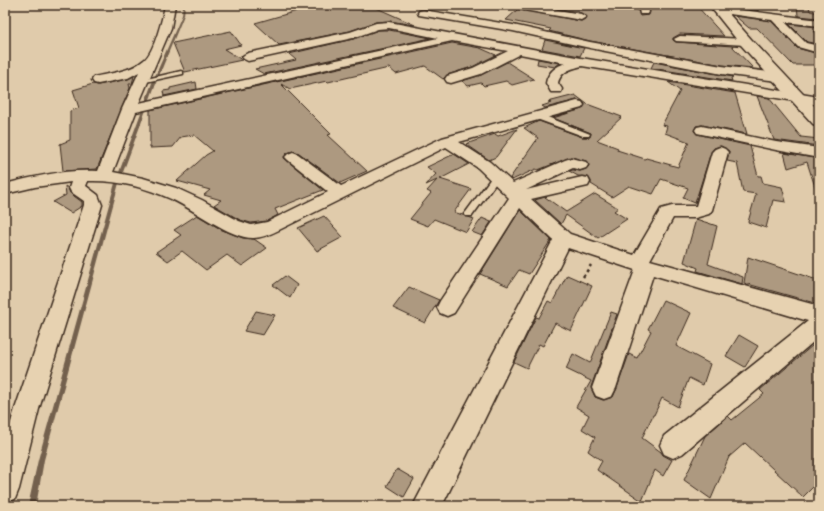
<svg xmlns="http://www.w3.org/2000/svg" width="824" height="511" font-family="'Indie Flower',sans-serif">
<rect width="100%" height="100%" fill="#e0cbab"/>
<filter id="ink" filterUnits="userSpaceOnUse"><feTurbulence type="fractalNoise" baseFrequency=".025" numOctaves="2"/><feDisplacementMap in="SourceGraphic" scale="8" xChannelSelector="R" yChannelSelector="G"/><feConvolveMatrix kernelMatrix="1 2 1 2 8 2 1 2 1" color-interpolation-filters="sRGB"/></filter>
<g filter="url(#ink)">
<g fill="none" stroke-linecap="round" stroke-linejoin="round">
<!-- stream -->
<path fill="#73614e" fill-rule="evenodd" d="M183,5H185L184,15L156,83L119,183L44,460L36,506H28L38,460L115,183L152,83L182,15Z"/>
</g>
<!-- building -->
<g fill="#ad9980" stroke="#3b2a1e">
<path d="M318,5H335L349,9L362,5H370L415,25L389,21L376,22L350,31L279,45L255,23Z"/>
<path d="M538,5H637L640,16L649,15L650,5H696L724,36L680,34L673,38V40L676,42L732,46L753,68L722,65L590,41L549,31L551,29L506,20L518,9L581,21L587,18L581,13Z"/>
<path d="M723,5H750L751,8L758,9V11Z"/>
<path d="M797,5H809L810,11L819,13V18L798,16Z"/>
<path d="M735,16L771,21L797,48L819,54V65H793L757,28H749Z"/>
<path d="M789,24L819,27V32L813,31L819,38V44L807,42Z"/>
<path d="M378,30H389L431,38L264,74L255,69L296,60L289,54L353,39Z"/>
<path d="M231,31L241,45L224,49L242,60L185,72L173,43Z"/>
<path d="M545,40L584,48L580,56L542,49Z"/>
<path d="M452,43L480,48L496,55L472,67L447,75L443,79L425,66L396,74L389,68L328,82L327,81L290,89L281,84L331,134L328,135L367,171L340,183L299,153L294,151L287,153L284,158L323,190L275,209L278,215L267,221L251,223L240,220L214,205L221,200L204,195L210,190L177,181L206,155L213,151L194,135L181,137L173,147L150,148V110Z"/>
<path d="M538,59L560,63L555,67L537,64Z"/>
<path d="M507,62L534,79L512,85L506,81L484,86L481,83L468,86L462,81L481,75Z"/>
<path d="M654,62L722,75L733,77L731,78L732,81L651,68Z"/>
<path d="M134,76L132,84H129L130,88L97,169L63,171L60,144L70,140V111L79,108L73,90L93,84L98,85L128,79Z"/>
<path d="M196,82L197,89L164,96L163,91L170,90V88Z"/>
<path d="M668,82L735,93L747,134L702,125L696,126L694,131L697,134L750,146L758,176H761L763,183L782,187L786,202L773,200L766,228L748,222L756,194L743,192L737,163L727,161L729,151L721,146L714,148L711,152L695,203L683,198L688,188L661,179L653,194L629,186L612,197L591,184V181L588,177L578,176L569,171L573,170L580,171L586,169L589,166L586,161L571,157L538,170L536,169L512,180L510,178L538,138L524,128L539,121L582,137H590L591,133L553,118L582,109L585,104L582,101L577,100L545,108L542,106L551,103L548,102L575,95L587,104L622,117L597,140L618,148L617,150L645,159L646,158L678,167L689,142L665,133L667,126L662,125L680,91Z"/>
<path d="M757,96L769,98L801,137L819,139V146L774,140Z"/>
<path d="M517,129L496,157L489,160L466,144L495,134L498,136Z"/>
<path d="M784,153L819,159V189L816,190L807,162L788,168Z"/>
<path d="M454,154L469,164L440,179L471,189L454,212L474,219L466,232L434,219L428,226L410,219L431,193L427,191L437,180L426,185L436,174L427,167Z"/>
<path d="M65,186L68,188L70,193L82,202V206L71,213L53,202L66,195Z"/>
<path d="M595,194L618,208L614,211L627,219L598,238L566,215L561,224L535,200L545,197L566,212Z"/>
<path d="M520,210L551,240L529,274L519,270L508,286L480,274Z"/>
<path d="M197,215L222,230L243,238L254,239L267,248L242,266L227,255L206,270L182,251L168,261L156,252L181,235L174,230Z"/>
<path d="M324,216L343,237L317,251L298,228Z"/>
<path d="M482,218L491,222L482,236L472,232Z"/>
<path d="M696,219L717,226L708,264L743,277L742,284L697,271L698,268L684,262Z"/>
<path d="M748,257L817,280L819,284V304L744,283Z"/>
<path d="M567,275L592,286L571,331L555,323L543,346L539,344L527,368L514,362L536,317L539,318L548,301L552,303Z"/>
<path d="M285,276L297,285L290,298L273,285Z"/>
<path d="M409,287L439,300L425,323L393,308Z"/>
<path d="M663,300L691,313L676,346L710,364L703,385L689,378L678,407L662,398L654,415H653L642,438L661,452L663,455L672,460L663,476L655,470L642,501L597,470L602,461L588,451L595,437L582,429L589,415L576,407L591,381L566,369L573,354L590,363L611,312L617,314L591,387L595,397L603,400L613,397L617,388L629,354L637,358L651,331L648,329Z"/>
<path d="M256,311L275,315L263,335L244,331Z"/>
<path d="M739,335L758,346L745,367L726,356Z"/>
<path d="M819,340V481L803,497L745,443L729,457L711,499L684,480L705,436L728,416L732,420L764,394L760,390Z"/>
<path d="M397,469L414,479L404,497L387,486Z"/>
</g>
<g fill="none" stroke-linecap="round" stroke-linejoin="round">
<!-- lane casing -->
<g stroke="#3b2a1e" stroke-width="3">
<g id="lane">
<path d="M181,71L183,72V74L141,83L138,81Z"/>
<path d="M534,114H540L590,134L589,136H583L534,118Z"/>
<path d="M497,173L501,176L472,216H466L464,214L466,212L494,174Z"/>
</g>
</g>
<!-- street casing -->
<g stroke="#3b2a1e" stroke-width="3">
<g id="street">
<path d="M165,5H175L171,28L139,103L438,38L389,28L378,29L353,38L248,61L244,59L242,57L244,55L248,53L350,32L376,23L389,22L581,58L819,97V105L582,66C571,69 561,71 558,83L562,89L561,92H551L546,83C548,72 556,66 566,63L520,54L481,74L451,83L447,82L445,79L447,76L473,68L508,51L452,41L136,112L113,172L143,178L176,188L202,200L239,221L251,225L267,222L328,192L288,160L285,157L288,154L293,152L298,154L341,186L442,138L577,101L582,102L584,105L582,108L459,142L490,162L513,183L565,160L571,158L586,162L588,165L586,168L580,170L573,168L526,190L582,177L588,178L590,182L588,186L531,199L570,234L634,255L661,209L672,206H696L712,152L715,149L720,147L725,149L728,152L712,210L709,214L695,218H673L650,260L819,306V337L682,454L673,458L664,454L660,445L664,436L808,321L653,275L616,388L612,396L604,399L596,396L592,388L635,270L568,248L442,506H413L553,240L520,208L454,313L447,316L440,313L437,307L440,301L509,198L478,168L446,147L279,230C271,234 262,238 253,238C229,238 194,209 171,199C145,187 117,180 88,181L86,186L98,195L102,205L39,409L19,489L15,499L5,503V442L15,409L84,205V201L71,192L69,188L71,182L35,187L5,194V184C35,176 67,169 98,171L122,109L139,72L128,78L98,84L94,83L92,80L94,77C110,73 130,72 144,60C154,53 163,17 165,5Z"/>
<path d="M514,5H529L581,14L586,17L581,20L524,10L516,7Z"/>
<path d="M638,5H648L649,12L648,14H640Z"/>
<path d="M719,7L819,20V26L785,22L806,43L819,46V53L798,47L772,20L715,12L714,10Z"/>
<path d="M423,10L513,25L590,42L722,66L778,73L782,74L784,77L782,80L778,81L722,74L590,48L513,31L419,15L418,13L419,11Z"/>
<path d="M680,36L746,39L752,42L746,45L676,41L674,39Z"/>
<path d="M702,126L776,142L819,148V158L776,150L697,133L695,130L697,127Z"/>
</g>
</g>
<!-- secondary casing -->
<g stroke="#3b2a1e" stroke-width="3">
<path id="secondary" d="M709,5H721L751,39L819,111V126L813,124L741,45Z"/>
</g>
<!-- path -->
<path stroke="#3b2a1e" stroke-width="2.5" stroke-dasharray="3 3" stroke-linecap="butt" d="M583,277L591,265"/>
<!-- lane -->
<use href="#lane" fill="#e7d2b1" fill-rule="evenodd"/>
<!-- street -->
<use href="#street" fill="#e7d2b1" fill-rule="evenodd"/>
<!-- secondary -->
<use href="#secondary" fill="#e7d2b1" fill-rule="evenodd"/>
</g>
</g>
<!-- margin -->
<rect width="824" height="511" fill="none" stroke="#e7d2b1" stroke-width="20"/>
<rect x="10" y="10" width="804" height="491" fill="none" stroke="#3b2a1e" stroke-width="1.5" filter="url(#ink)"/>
</svg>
